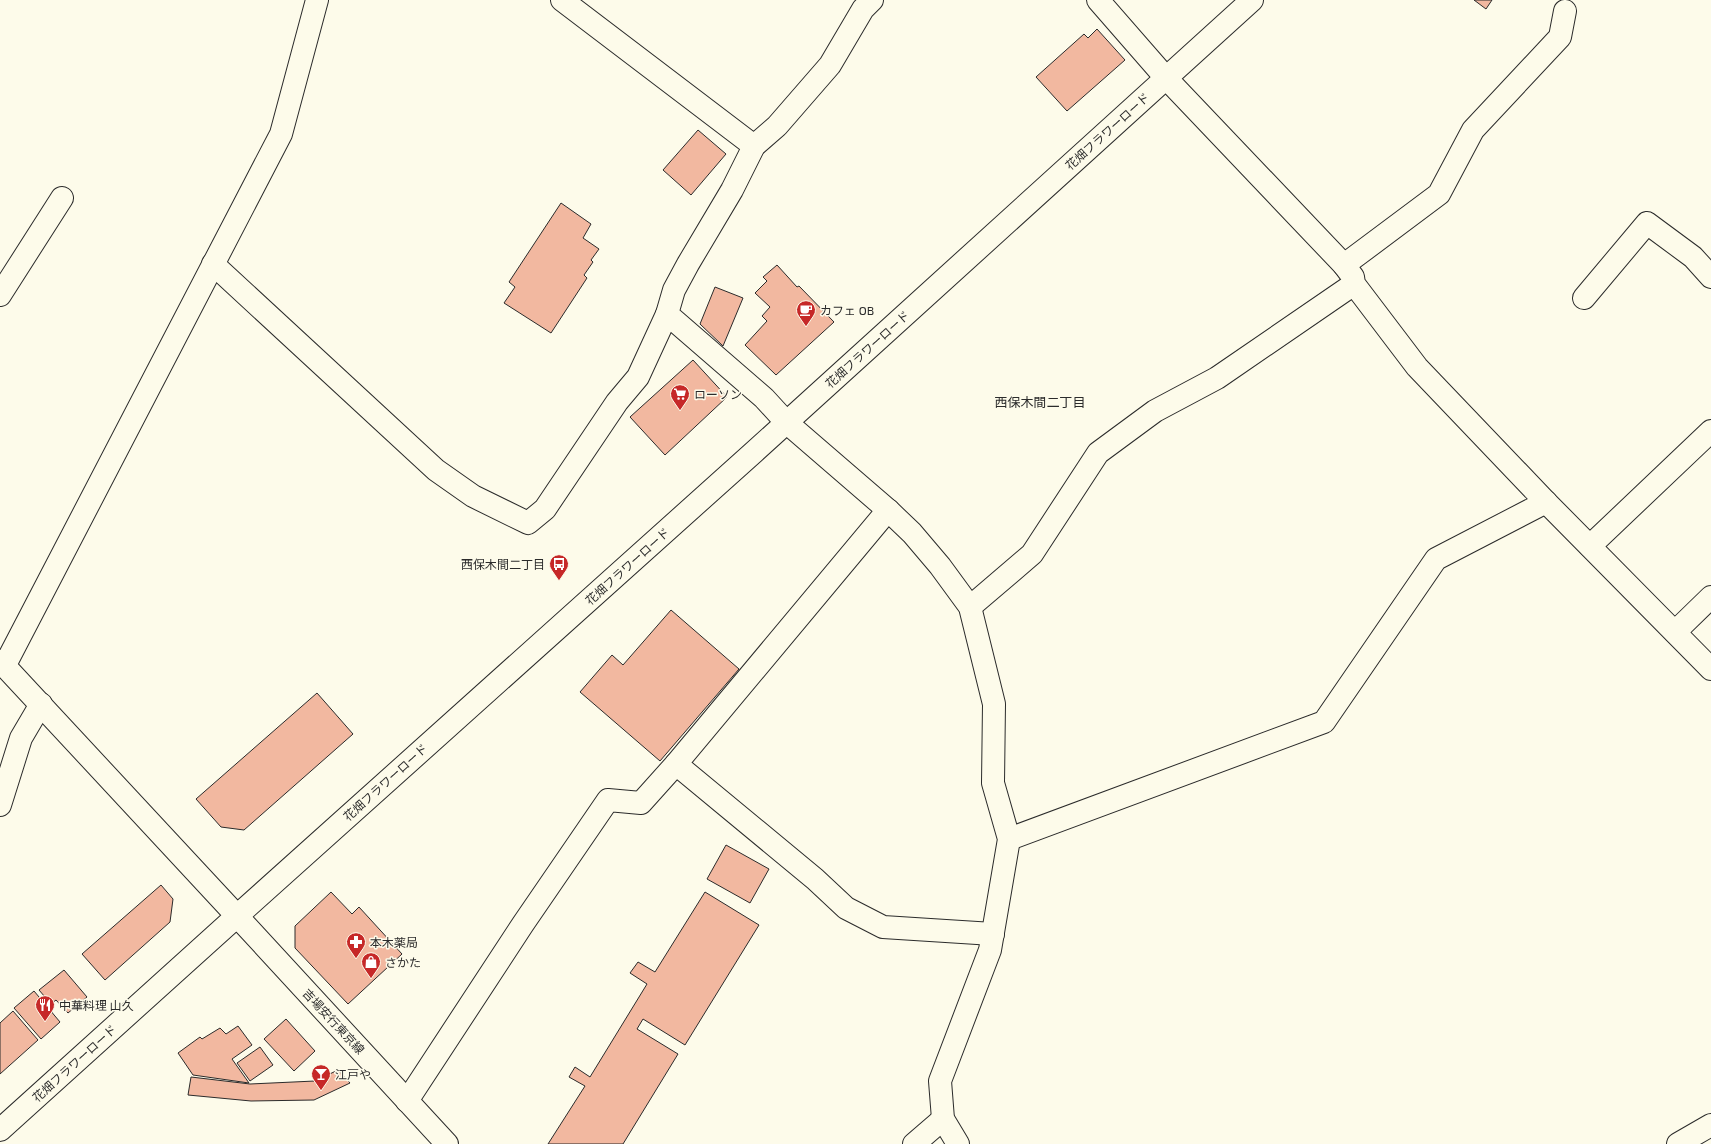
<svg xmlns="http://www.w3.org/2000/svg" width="1711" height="1144" font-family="'Exo 2','Noto Sans JP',sans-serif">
<rect width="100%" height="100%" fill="#fdfbea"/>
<!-- building -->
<g fill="#f2b8a0" stroke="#2b2b2b">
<path d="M1474,0H1492L1486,9Z"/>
<path d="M1097,29L1125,60L1067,111L1036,77L1084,34L1088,38Z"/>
<path d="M698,130L726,154L691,195L663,170Z"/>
<path d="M561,203L591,224L583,238L599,249L591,260L593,262L584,275L587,278L551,333L504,303L515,287L509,282Z"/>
<path d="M777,265L797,287L799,286L834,322L776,375L745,345L767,321L762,316L770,307L755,293L767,281L763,277Z"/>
<path d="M715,287L743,298L723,346L700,324Z"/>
<path d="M693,360L727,397L665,455L630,417Z"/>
<path d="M671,610L739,669L660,761L580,692L612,655L623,665Z"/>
<path d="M317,693L353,734L244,830L221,827L196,799Z"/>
<path d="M726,845L769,869L750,903L707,879Z"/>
<path d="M161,885L173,899L170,922L105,980L82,954Z"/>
<path d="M331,892L352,914L359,907L402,954L348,1004L295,948V926Z"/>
<path d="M705,892L759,925L685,1045L643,1019L637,1029L678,1054L623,1144H548L585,1086L569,1077L575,1067L590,1077L647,984L630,973L638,962L655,972Z"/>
<path d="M64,970L87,997L68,1013L56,1000L51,1004L39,990Z"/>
<path d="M34,991L60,1022L41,1039L14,1008Z"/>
<path d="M13,1011L38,1040L0,1074V1023Z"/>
<path d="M286,1019L315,1051L294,1071L264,1039Z"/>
<path d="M238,1026L252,1045L232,1059L249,1083L193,1075L178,1053L200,1037L202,1039L220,1028L226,1034Z"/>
<path d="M260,1047L273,1065L250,1081L237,1063Z"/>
<path d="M338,1070L350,1083L314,1100L251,1101L188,1095L191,1077L250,1084L315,1081Z"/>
</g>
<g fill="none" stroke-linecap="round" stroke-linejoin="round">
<!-- minor casing -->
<g stroke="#2b2b2b" stroke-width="24">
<g id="minor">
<path d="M562,0L754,146"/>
<path d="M872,0L863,9L830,65L777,126L754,146L732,190L688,264L674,290L667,314L764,398L786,422L888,510L912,533L940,566L970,607L994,704L993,783L1009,839L990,950L940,1081L943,1119L958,1144"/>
<path d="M1098,0L1166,78L1344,265L1353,277L1354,284L1417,367L1546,502L1711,669"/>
<path d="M213,264L436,470L473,496L528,523L545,509L617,402L638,377L667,314"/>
<path d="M1344,265L1439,194L1473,130L1560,37L1565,11"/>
<path d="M0,295L62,198"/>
<path d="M1584,298L1647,223L1693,257L1711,277"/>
<path d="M888,510L676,764L815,879L846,908L883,927L993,934"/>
<path d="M1590,546L1711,431"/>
<path d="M970,607L1032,554L1098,453L1155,411L1217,378L1354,284"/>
<path d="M1675,632L1711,597"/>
<path d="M0,661L237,916L754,452L1252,0"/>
<path d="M5,665L281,134L317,0"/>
<path d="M0,805L21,738L41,704"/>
<path d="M1009,839L1324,722L1436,559L1546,502"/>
<path d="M407,1101L523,924L608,800L641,803L676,764"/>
<path d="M914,1144L943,1119"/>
<path d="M1678,1144L1711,1125"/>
</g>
</g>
<!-- major casing -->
<g stroke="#2b2b2b" stroke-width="24">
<path id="major" d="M0,1130L237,916L447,1144"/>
</g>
<!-- minor -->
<use href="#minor" stroke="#fdfbea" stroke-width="22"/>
<!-- major -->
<use href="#major" stroke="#fdfbea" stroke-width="22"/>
</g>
<!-- icons -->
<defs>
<g id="cafe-pin" transform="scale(1)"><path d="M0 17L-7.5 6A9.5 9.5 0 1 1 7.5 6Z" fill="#c62828" stroke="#fdfbea"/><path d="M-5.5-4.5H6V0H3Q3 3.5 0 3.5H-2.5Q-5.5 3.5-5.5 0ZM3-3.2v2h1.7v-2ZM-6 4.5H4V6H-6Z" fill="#fff"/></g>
<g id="supermarket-pin" transform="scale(1)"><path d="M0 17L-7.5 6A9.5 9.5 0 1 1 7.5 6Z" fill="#c62828" stroke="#fdfbea"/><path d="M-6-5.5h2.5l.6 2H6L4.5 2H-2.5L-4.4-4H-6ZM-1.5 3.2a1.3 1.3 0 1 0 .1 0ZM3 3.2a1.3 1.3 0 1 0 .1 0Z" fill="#fff"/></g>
<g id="bus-pin" transform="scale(1)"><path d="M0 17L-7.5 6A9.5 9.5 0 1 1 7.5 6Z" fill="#c62828" stroke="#fdfbea"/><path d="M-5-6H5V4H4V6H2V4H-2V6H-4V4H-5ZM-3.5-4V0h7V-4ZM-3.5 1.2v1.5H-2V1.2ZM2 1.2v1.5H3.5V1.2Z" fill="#fff"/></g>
<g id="pharmacy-pin" transform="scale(1)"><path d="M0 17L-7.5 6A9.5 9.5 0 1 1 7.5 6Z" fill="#c62828" stroke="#fdfbea"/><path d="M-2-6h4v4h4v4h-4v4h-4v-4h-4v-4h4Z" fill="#fff"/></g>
<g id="shop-pin" transform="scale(1)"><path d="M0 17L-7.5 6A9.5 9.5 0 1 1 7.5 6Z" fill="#c62828" stroke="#fdfbea"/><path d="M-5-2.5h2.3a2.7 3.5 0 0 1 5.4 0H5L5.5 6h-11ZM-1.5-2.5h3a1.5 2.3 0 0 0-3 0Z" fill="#fff"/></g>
<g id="restaurant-pin" transform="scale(1)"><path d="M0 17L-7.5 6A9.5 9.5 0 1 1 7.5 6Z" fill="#c62828" stroke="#fdfbea"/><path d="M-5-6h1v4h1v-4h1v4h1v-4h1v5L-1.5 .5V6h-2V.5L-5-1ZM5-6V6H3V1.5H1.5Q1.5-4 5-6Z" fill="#fff"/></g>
<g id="bar-pin" transform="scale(1)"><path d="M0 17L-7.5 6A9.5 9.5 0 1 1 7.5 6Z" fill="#c62828" stroke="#fdfbea"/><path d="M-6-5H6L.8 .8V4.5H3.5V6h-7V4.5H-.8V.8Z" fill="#fff"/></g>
</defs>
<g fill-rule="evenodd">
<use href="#cafe-pin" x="806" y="310"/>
<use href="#supermarket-pin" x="680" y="394"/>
<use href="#bus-pin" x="559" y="564"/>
<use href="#pharmacy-pin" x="356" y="942"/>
<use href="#shop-pin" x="371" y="962"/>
<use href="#restaurant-pin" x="45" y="1005"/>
<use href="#bar-pin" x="321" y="1074"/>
</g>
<g text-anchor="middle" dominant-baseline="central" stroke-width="3" stroke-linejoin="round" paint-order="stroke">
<!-- street labels -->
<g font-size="12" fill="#2b2b2b" stroke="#fdfbea">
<text transform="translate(1107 131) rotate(-42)">花畑フラワーロード</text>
<text transform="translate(867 349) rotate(-42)">花畑フラワーロード</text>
<text transform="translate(627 566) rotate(-42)">花畑フラワーロード</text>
<text transform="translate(385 782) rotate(-42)">花畑フラワーロード</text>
<text transform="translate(334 1021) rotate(47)">吉場安行東京線</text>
<text transform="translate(74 1063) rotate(-42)">花畑フラワーロード</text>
</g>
<!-- poi labels -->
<g font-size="12" fill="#2b2b2b" stroke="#fdfbea" text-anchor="start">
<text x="820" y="310">カフェ OB</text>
<text x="694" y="394">ローソン</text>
<text x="545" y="564" text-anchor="end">西保木間二丁目</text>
<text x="370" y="942">本木薬局</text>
<text x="385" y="962">さかた</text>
<text x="59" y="1005">中華料理 山久</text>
<text x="335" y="1074">江戸や</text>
</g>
<!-- neighbourhood labels -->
<g font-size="13" fill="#2b2b2b" stroke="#fdfbea">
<text x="1040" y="402">西保木間二丁目</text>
</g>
</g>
</svg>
